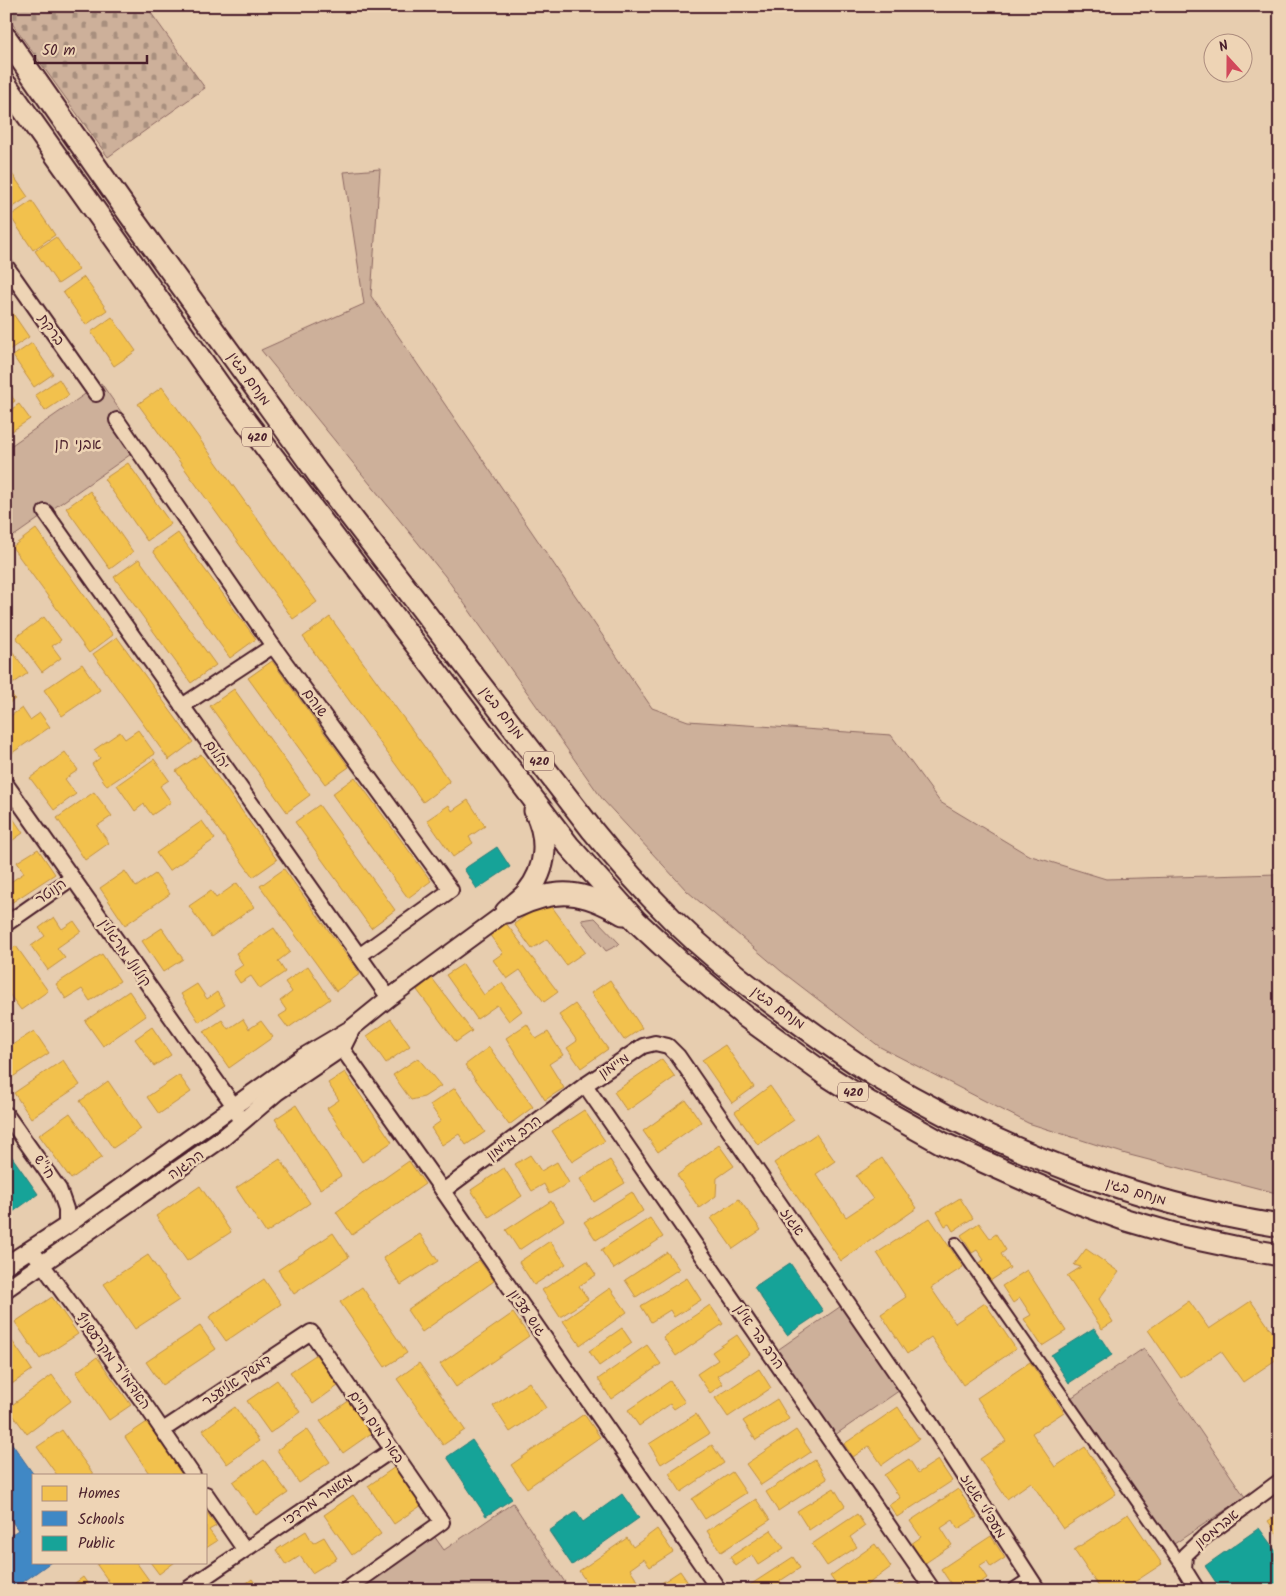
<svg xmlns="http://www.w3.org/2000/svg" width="1286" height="1596" font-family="Kalam,'Playpen Sans Hebrew',sans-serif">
<defs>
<pattern id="cemetery-stones" width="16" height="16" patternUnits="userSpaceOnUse" patternTransform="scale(1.25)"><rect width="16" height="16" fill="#cdb09a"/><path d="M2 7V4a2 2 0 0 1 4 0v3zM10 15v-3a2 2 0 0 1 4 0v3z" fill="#a88f7e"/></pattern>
</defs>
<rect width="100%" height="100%" fill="#e7cdaf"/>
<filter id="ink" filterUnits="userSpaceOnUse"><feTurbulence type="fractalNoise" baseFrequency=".02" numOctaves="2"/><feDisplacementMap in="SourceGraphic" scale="10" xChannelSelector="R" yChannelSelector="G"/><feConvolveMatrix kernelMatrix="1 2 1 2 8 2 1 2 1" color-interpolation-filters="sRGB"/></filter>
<g filter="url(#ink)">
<!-- green -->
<g fill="#cdb09a" stroke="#8c6862">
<path d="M380,169L371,296L652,708L688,721L891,735L940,802L1028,855L1106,879L1278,874L1280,877V1194L1126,1154L1028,1123L880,1047L781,971L687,891L603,800L445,576L261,350L364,304L344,172Z"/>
<path d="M101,383L144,445L14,536L6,525V449Z"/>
<path d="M595,918L620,944L606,951L581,920Z"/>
<path d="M844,1304L903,1388L835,1435L776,1351Z"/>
<path d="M1144,1348L1245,1497L1165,1550L1065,1402Z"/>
<path d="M513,1503L570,1590H358L434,1536L444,1550Z"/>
</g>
<!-- cemetery -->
<path fill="url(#cemetery-stones)" stroke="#8c6862" d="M6,6H146L205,88L108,157L6,15Z"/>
<!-- homes -->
<g fill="#f2c14e" stroke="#c09044">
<path d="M6,165L28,197L6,212Z"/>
<path d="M32,201L55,235L33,250L10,216Z"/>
<path d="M56,237L79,270L58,284L35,251Z"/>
<path d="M84,277L107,310L86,325L63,292Z"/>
<path d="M7,305L29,337L9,350L6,346Z"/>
<path d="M112,317L136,351L114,366L91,332Z"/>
<path d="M32,343L53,374L34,387L13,356Z"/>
<path d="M59,379L69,395L45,411L35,395Z"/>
<path d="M162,387L317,602L293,619L138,404Z"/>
<path d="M6,388L15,401L6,407Z"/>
<path d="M19,404L30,419L6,435V413Z"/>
<path d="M128,463L171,524L147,541L104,479Z"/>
<path d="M90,491L133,552L110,569L66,508Z"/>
<path d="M36,529L113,635L89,653L12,547Z"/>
<path d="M178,533L256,639L230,658L153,551Z"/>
<path d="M139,559L216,665L191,683L114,577Z"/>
<path d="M44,617L61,640L52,646L61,658L42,672L16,637Z"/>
<path d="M330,617L450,782L423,802L303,637Z"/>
<path d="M117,637L193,742L169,760L93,654Z"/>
<path d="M10,648L28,673L7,688L15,699L6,705V650Z"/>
<path d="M272,661L349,767L325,784L248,678Z"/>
<path d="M82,664L100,690L62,716L44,690Z"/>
<path d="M234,689L310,795L287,812L210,706Z"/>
<path d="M22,708L30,720L40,713L50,727L12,753L6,746V719Z"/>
<path d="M138,730L155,754L107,786L92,764L100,758L94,750L120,732L125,739Z"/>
<path d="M65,752L78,770L65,779L76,794L54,810L30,778Z"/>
<path d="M201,754L277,860L253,877L176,771Z"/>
<path d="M154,759L169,780L160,786L171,802L152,815L144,804L135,811L117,785Z"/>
<path d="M355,777L431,881L408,898L332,794Z"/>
<path d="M94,792L112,816L97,826L109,843L85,860L57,818Z"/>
<path d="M468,800L485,826L469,837L473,843L453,857L427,820L449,805L452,811Z"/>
<path d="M319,805L395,910L371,928L295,822Z"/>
<path d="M6,808L23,833L6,845Z"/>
<path d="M202,821L215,839L169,871L156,853Z"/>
<path d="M38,849L55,874L8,905L6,902V879L9,883L24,873L17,862Z"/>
<path d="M284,869L360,974L336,991L260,886Z"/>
<path d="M125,871L136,887L155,874L170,894L125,925L100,888Z"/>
<path d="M237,883L254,907L211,937L189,906L211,891L216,898Z"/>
<path d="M547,900L585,952L566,965L547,939L532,949L514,924Z"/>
<path d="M54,917L62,929L74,921L81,931L57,948L65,958L48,970L31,946L45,936L39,928Z"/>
<path d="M505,922L558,992L544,1002L520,970L507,979L493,960L503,953L489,934Z"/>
<path d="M162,928L183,959L163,972L142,941Z"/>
<path d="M274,928L290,952L278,961L285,972L260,989L251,976L240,983L233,972L243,965L236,953Z"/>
<path d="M16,946L48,991L21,1010L6,990V953Z"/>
<path d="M102,954L120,981L90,1001L82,989L66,999L56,984Z"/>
<path d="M463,964L484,995L502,983L522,1011L509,1021L497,1005L477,1019L446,975Z"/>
<path d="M308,966L330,999L288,1028L279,1016L287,1011L280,1001L292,992L285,982Z"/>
<path d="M432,978L472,1031L456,1042L417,990Z"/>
<path d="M610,980L642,1028L624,1040L591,993Z"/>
<path d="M197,984L207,999L217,992L225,1005L199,1022L181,994Z"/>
<path d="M129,991L146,1016L103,1046L85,1021Z"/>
<path d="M575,1004L608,1049L581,1068L567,1048L577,1041L559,1015Z"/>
<path d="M243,1019L249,1029L261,1021L273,1037L229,1068L204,1032L222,1020L228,1029Z"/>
<path d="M391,1019L410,1046L386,1063L367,1036Z"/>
<path d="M527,1024L536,1039L548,1032L563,1055L549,1064L564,1088L545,1100L506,1038Z"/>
<path d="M152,1027L171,1055L154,1066L135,1039Z"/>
<path d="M34,1031L49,1053L8,1080L6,1078V1049Z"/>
<path d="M725,1045L754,1087L732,1103L702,1060Z"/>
<path d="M489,1047L533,1107L509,1125L465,1065Z"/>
<path d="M418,1058L441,1086L424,1097L411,1100L393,1075Z"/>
<path d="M662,1059L675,1077L627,1111L614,1092Z"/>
<path d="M63,1060L80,1085L31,1118L14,1093Z"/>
<path d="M345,1072L392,1142L362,1162L327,1108L339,1100L328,1083Z"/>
<path d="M179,1075L191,1092L159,1114L147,1097Z"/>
<path d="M108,1081L141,1129L113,1148L80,1101Z"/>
<path d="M770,1086L794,1120L758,1145L735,1112Z"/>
<path d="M455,1088L485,1132L466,1145L459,1134L442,1145L431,1128L441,1121L430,1105Z"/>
<path d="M686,1100L701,1122L658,1152L643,1131Z"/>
<path d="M296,1105L341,1176L320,1189L275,1119Z"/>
<path d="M584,1110L605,1141L572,1162L552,1131Z"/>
<path d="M70,1113L102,1157L71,1179L39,1135Z"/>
<path d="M816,1134L835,1161L816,1174L846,1217L873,1199L856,1176L882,1158L917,1208L841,1261L774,1163Z"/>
<path d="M719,1145L734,1166L717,1178L716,1196L699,1208L677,1175Z"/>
<path d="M530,1155L541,1171L557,1162L569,1183L549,1194L544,1184L532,1191L515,1164Z"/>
<path d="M280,1159L310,1203L266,1233L236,1188Z"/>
<path d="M610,1160L625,1183L594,1202L580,1179Z"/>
<path d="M409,1161L425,1184L352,1235L336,1212Z"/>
<path d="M504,1168L522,1196L489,1217L471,1190Z"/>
<path d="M200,1186L231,1232L187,1261L156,1216Z"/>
<path d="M632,1192L643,1211L596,1240L584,1222Z"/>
<path d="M960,1198L973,1218L953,1231L949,1224L945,1226L937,1212Z"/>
<path d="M739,1199L761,1230L733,1249L711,1218Z"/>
<path d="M551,1201L564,1220L519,1250L506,1230Z"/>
<path d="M650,1218L663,1237L614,1269L601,1250Z"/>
<path d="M930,1218L963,1267L931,1288L955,1323L985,1303L1016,1349L963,1385L931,1337L907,1354L881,1314L906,1297L877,1253Z"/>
<path d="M979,1223L990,1238L996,1234L1006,1250L1001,1254L1010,1268L990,1281L978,1263L984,1260L977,1250L972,1253L961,1235Z"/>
<path d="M333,1233L349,1257L294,1294L278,1270Z"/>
<path d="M420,1234L438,1261L401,1285L383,1258Z"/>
<path d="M550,1241L566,1264L534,1285L519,1262Z"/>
<path d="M1086,1249L1119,1272L1099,1299L1113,1322L1102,1329L1067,1276L1081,1267L1074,1265Z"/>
<path d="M667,1252L679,1269L636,1297L625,1280Z"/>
<path d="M148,1255L179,1300L135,1329L104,1284Z"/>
<path d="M479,1260L494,1281L422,1332L407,1310Z"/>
<path d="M587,1261L596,1275L579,1286L588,1299L560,1317L542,1290Z"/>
<path d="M1027,1270L1066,1331L1042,1346L1024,1319L1031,1315L1020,1298L1013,1303L1002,1286Z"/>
<path d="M687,1278L701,1300L674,1317L670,1310L651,1322L641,1306Z"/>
<path d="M264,1279L281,1304L226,1341L209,1317Z"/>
<path d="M362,1287L407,1353L385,1367L340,1302Z"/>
<path d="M610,1288L627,1312L580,1345L563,1321Z"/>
<path d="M52,1297L78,1334L40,1359L15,1322Z"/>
<path d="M1189,1301L1209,1329L1251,1301L1280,1343V1357L1243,1382L1221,1351L1181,1378L1148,1330Z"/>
<path d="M710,1305L723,1324L676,1356L663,1337Z"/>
<path d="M513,1313L529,1336L456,1387L440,1364Z"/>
<path d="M200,1326L216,1349L162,1385L146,1362Z"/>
<path d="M622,1328L632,1343L599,1366L589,1351Z"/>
<path d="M6,1332L32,1370L6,1388Z"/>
<path d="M737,1335L750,1354L717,1376L723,1384L710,1393L697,1374L718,1360L712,1352Z"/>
<path d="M647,1345L661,1364L611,1399L598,1379Z"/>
<path d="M320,1352L342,1383L313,1404L290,1372Z"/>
<path d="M97,1357L131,1405L109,1420L76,1372Z"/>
<path d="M1030,1362L1064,1412L1032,1433L1055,1467L1085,1447L1116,1494L1063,1529L1031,1482L1007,1499L980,1459L1006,1441L977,1398Z"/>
<path d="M419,1363L465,1430L443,1445L397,1379Z"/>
<path d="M759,1369L771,1388L728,1417L715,1398Z"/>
<path d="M52,1375L71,1401L27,1434L8,1408Z"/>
<path d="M277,1380L300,1412L270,1433L247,1401Z"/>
<path d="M670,1381L685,1402L674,1409L670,1404L639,1426L628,1410Z"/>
<path d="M529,1382L546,1408L510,1432L493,1406Z"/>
<path d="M777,1399L789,1419L756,1440L743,1421Z"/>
<path d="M350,1400L373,1432L343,1453L320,1421Z"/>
<path d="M235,1407L259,1441L227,1464L203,1430Z"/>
<path d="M898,1407L919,1439L882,1465L869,1446L853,1457L844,1444Z"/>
<path d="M584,1414L600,1437L527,1488L511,1465Z"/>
<path d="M696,1414L709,1434L661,1464L649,1444Z"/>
<path d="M147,1422L160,1442L183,1475H150L125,1437Z"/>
<path d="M307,1429L330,1462L299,1483L277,1450Z"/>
<path d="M62,1430L78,1453L94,1475H57L37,1447Z"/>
<path d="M796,1430L811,1452L761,1485L746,1464Z"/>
<path d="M712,1445L724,1463L681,1492L669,1473Z"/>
<path d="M909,1459L918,1473L938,1460L952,1481L897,1517L889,1505L900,1498L884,1475Z"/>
<path d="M264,1460L288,1493L256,1515L233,1482Z"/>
<path d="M815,1460L827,1479L778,1511L766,1492Z"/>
<path d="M395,1467L422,1505L394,1524L368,1486Z"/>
<path d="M732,1472L746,1493L705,1519L692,1499Z"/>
<path d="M834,1488L845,1506L809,1530L797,1511Z"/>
<path d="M958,1489L977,1517L958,1529L953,1520L941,1528L952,1545L924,1564L911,1544L921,1537L910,1521Z"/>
<path d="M353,1495L381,1534L352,1555L324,1515Z"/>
<path d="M756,1499L770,1520L721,1552L707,1531Z"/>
<path d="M206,1511L216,1526L209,1530L217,1541L206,1548Z"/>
<path d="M1280,1513V1538L1268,1521Z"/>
<path d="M857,1514L865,1526L850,1537L857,1547L827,1566L812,1544Z"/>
<path d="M1128,1514L1162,1564L1130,1585L1133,1590H1101L1074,1550Z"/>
<path d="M657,1529L673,1552L650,1567L644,1559L630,1569L640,1584L632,1590H592L579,1571L627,1538L633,1547Z"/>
<path d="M771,1530L784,1548L758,1565L752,1555L736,1566L730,1557Z"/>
<path d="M306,1531L313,1543L324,1537L337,1558L312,1573L300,1556L286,1565L276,1550Z"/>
<path d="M991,1536L1005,1558L991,1567L987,1561L979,1566L987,1578L970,1590H955L941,1569Z"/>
<path d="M875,1544L891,1567L860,1590H840L830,1576Z"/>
<path d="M793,1557L800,1568L780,1581L786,1590H753L750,1585Z"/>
<path d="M101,1562H136L149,1580L136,1590H115L97,1565Z"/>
<path d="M150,1562H175L159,1574Z"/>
<path d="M680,1571L693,1590H651Z"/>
<path d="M83,1577L92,1590H66Z"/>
<path d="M252,1579L260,1590H237L244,1585Z"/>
<path d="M901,1583L905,1590H891Z"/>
</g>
<!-- schools -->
<path fill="#3f88c5" stroke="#426897" d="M6,1435L34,1475V1562H51L12,1590L6,1583V1538L18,1530L6,1513Z"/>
<!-- public -->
<g fill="#17a398" stroke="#267b77">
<path d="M497,847L510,867L477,889L464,869Z"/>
<path d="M10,1154L38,1194L6,1217V1157Z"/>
<path d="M790,1263L823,1311L787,1335L754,1287Z"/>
<path d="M1094,1328L1112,1355L1069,1383L1051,1355Z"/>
<path d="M472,1440L512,1499L486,1516L447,1457Z"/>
<path d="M622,1494L639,1518L572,1565L549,1531L576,1512L583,1522Z"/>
<path d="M1259,1528L1280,1557V1590H1221L1205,1566Z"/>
</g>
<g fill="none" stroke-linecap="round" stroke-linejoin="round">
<!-- pedestrian casing -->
<g stroke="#4a1f2b" stroke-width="14">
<path id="pedestrian" d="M956,1243L1184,1569"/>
</g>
<!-- minor casing -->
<g stroke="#4a1f2b" stroke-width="18">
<g id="minor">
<path d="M6,266L96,394"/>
<path d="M117,420L273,646L451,890L359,956"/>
<path d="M45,512L389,998"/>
<path d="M182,706L273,646"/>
<path d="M6,784L234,1106L237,1115"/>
<path d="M6,924L72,878"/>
<path d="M336,1040L443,1191L719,1590"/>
<path d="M585,1085L933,1590"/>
<path d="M6,1114L59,1189L66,1209V1226"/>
<path d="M443,1191L585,1085L643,1046L655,1043L668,1046L678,1056L929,1421L1038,1590"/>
<path d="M31,1249L148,1409L193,1475"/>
<path d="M163,1430L311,1332L442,1522L346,1590"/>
<path d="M206,1494L244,1549"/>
<path d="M186,1590L392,1450"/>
<path d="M1015,1590L1030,1580"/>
<path d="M1197,1590L1184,1569L1185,1555L1203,1538L1280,1481"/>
</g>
</g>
<!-- tertiary casing -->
<g stroke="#4a1f2b" stroke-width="20">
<g id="tertiary">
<path d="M6,1265L66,1226L303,1057L352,1028L389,998L506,912"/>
<path d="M6,1289L223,1138L277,1092L342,1048L352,1028"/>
</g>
</g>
<!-- primary casing -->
<g stroke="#4a1f2b" stroke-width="25">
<g id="primary">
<path d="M6,38L130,215L318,474L593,831C618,862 644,891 672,919C709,955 749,987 791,1017C818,1037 846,1057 874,1075C998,1150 1137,1203 1280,1226"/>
<path d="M6,85L229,399L569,846L637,922L678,960L746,1017L826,1075L870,1103L942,1143L1025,1180L1079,1203L1126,1220L1178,1235L1239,1248L1280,1255"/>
<path d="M515,907C557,887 583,890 623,914"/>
<path d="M506,912C513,905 521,900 527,893C547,869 549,838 535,811"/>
</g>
</g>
<!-- pedestrian -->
<use href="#pedestrian" stroke="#eed4b5" stroke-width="10"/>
<!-- minor -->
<use href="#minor" stroke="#eed4b5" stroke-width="14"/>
<!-- tertiary -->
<use href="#tertiary" stroke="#eed4b5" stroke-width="16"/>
<!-- primary -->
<use href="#primary" stroke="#eed4b5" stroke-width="21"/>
</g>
</g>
<g text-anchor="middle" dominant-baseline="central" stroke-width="5" stroke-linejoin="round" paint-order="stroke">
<!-- shield labels -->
<g fill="#eed4b5" stroke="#7b5554" stroke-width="1">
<rect x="242" y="427.5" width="30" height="19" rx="4"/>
<rect x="524" y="751.5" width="30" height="19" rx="4"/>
<rect x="838" y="1082.5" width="30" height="19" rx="4"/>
</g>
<g font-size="12" font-weight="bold" fill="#4a1f2b">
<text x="257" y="437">420</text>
<text x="539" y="761">420</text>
<text x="853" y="1092">420</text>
</g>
<!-- street labels -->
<g font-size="14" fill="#4a1f2b" stroke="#eed4b5">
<text transform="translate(51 330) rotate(55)">ברקת</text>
<text transform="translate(249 379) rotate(54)">מנחם בגין</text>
<text transform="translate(315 703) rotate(54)">שוהם</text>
<text transform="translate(502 713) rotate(52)">מנחם בגין</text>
<text transform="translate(217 755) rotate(55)">יהלום</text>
<text transform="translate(51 892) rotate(-35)">הנוטר</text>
<text transform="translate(125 953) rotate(55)">קולונל מרגולין</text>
<text transform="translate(778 1008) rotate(36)">מנחם בגין</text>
<text transform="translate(614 1066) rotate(-34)">מיימון</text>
<text transform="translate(514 1138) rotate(-37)">הרב מיימון</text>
<text transform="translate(186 1165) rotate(-35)">ההגנה</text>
<text transform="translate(44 1167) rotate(55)">חי"ש</text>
<text transform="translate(1136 1192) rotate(17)">מנחם בגין</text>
<text transform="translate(792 1222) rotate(55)">אגוז</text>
<text transform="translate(527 1313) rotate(55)">גוש עציון</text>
<text transform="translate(759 1337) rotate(55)">הרב בר אילן</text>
<text transform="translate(113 1361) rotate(54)">האדמו"ר מקרעשניף</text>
<text transform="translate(237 1381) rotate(-34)">דמשק אליעזר</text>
<text transform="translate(376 1427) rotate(55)">באר מים חיים</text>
<text transform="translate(318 1500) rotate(-34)">מאמר מרדכי</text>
<text transform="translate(983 1506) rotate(58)">מעפילי אגוז</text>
<text transform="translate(1217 1529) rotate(-39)">אברמסון</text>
</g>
<!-- neighbourhood labels -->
<g font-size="15" fill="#4a1f2b" stroke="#eed4b5">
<text x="78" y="445">אבני חן</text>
</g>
</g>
<!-- margin -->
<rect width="1286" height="1596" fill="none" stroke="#eed4b5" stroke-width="25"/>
<rect x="12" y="12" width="1261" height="1571" fill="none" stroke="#4a1f2b" stroke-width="2" filter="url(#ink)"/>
<!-- legend -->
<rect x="32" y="1474" width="175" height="90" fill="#eed4b5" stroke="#ac8c7e"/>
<rect x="42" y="1486" width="25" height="15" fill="#f2c14e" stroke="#ac8c7e"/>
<text x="78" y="1498" font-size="15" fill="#4a1f2b">Homes</text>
<rect x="42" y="1511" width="25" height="15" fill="#3f88c5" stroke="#ac8c7e"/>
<text x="78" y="1524" font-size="15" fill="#4a1f2b">Schools</text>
<rect x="42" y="1536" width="25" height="15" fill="#17a398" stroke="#ac8c7e"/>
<text x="78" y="1548" font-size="15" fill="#4a1f2b">Public</text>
<!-- north arrow -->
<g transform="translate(1228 58) rotate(339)"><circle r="24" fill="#eed4b5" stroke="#ac8c7e"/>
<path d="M0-4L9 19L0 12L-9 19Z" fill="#d1495b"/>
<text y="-8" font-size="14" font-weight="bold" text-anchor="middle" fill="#4a1f2b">N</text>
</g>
<!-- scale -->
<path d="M35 55v8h112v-8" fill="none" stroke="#4a1f2b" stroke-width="2.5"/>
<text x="42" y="55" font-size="15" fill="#4a1f2b" stroke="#eed4b5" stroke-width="4" paint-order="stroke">50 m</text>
</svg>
